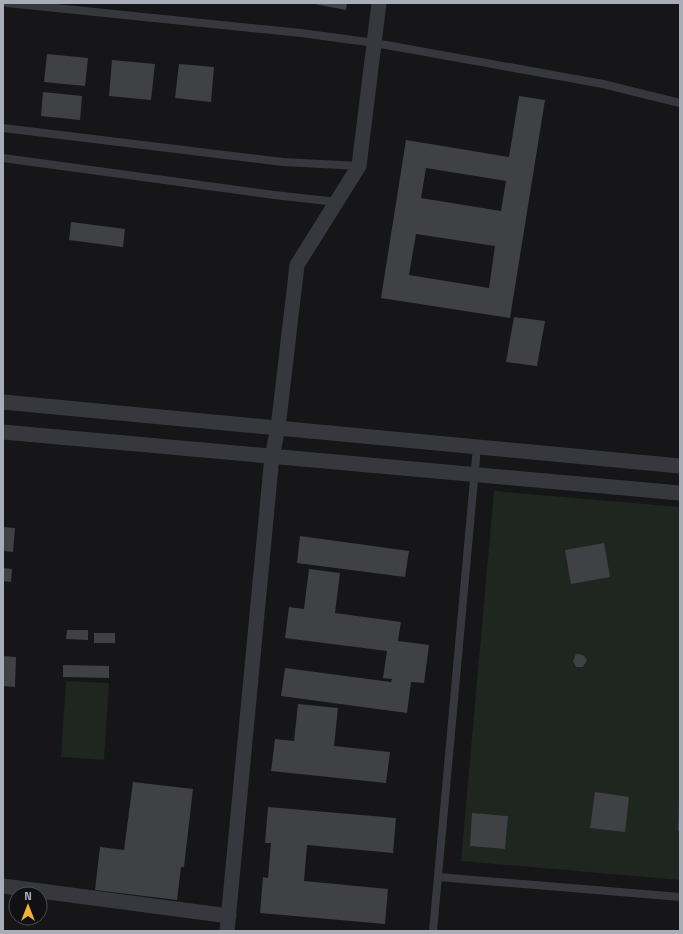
<svg xmlns="http://www.w3.org/2000/svg" width="683" height="934" font-family="'Titillium Web',sans-serif">
<rect width="100%" height="100%" fill="#161618"/>
<!-- green -->
<g fill="#1e261f">
<path d="M494,491L680,507V880L461,861Z"/>
<path d="M66,681L109,683L104,760L61,757Z"/>
</g>
<!-- building -->
<g fill="#404145" fill-rule="evenodd">
<path d="M309,3H347L346,10Z"/>
<path d="M47,54L88,58L85,86L44,82Z"/>
<path d="M112,60L155,64L151,100L109,96Z"/>
<path d="M179,64L214,67L211,102L175,98Z"/>
<path d="M43,92L82,96L80,120L41,116Z"/>
<path d="M519,96L545,100L510,318L381,298L406,140L509,157ZM426,168L506,181L501,211L421,198ZM416,234L495,246L489,288L409,275Z"/>
<path d="M71,222L125,229L123,247L69,240Z"/>
<path d="M514,317L545,321L537,366L506,362Z"/>
<path d="M3,527L15,528L13,552L3,551Z"/>
<path d="M300,536L409,551L405,577L297,563Z"/>
<path d="M604,543L610,577L571,584L565,550Z"/>
<path d="M3,568L12,569L11,582L3,581Z"/>
<path d="M309,569L340,573L335,613L401,622L398,641L429,645L424,683L411,682L407,713L281,696L285,668L391,682L392,679L383,678L387,651L285,638L289,607L304,609Z"/>
<path d="M67,630H88V640L66,639Z"/>
<rect x="94" y="633" width="21" height="10"/>
<path d="M576,654L583,655L587,660L583,667H576L573,661Z"/>
<path d="M3,656L16,657L15,687L3,686Z"/>
<path d="M63,665L109,666V678L63,677Z"/>
<path d="M298,704L338,708L334,746L390,752L386,783L271,771L275,739L294,741Z"/>
<path d="M133,782L193,789L184,867H181L177,900L95,890L100,847L124,850Z"/>
<path d="M595,792L629,797L625,832L590,828Z"/>
<path d="M679,804H680V833L678,830Z"/>
<path d="M268,807L396,818L393,853L307,845L304,881L388,889L385,924L260,913L263,877L268,878L271,843H265Z"/>
<path d="M472,813L508,816L505,849L470,846Z"/>
</g>
<g fill="none" stroke-linecap="round" stroke-linejoin="round">
<!-- lane -->
<g stroke="#37383d" stroke-width="8">
<path d="M7,3L301,33L375,43L603,84L680,103"/>
<path d="M3,128L283,162L359,166"/>
<path d="M3,158L274,195L337,202"/>
<path d="M438,877L680,897"/>
<path d="M433,931L477,447"/>
</g>
<!-- street -->
<g stroke="#37383d" stroke-width="15">
<path d="M3,402L680,466"/>
<path d="M3,432L680,493"/>
<path d="M3,886L229,916"/>
<path d="M227,931L272,456L278,428L297,265L359,166L379,3"/>
</g>
</g>
<!-- border -->
<rect width="683" height="934" fill="none" stroke="#a8adb8" stroke-width="8"/>
<!-- north arrow -->
<g transform="translate(28 906)"><circle r="19" fill="#111113" stroke="#4d4f55"/>
<path d="M0-3L7 15L0 10L-7 15Z" fill="#f2b134"/>
<text y="-6" font-size="11" font-weight="bold" text-anchor="middle" fill="#a8adb8">N</text>
</g>
</svg>
